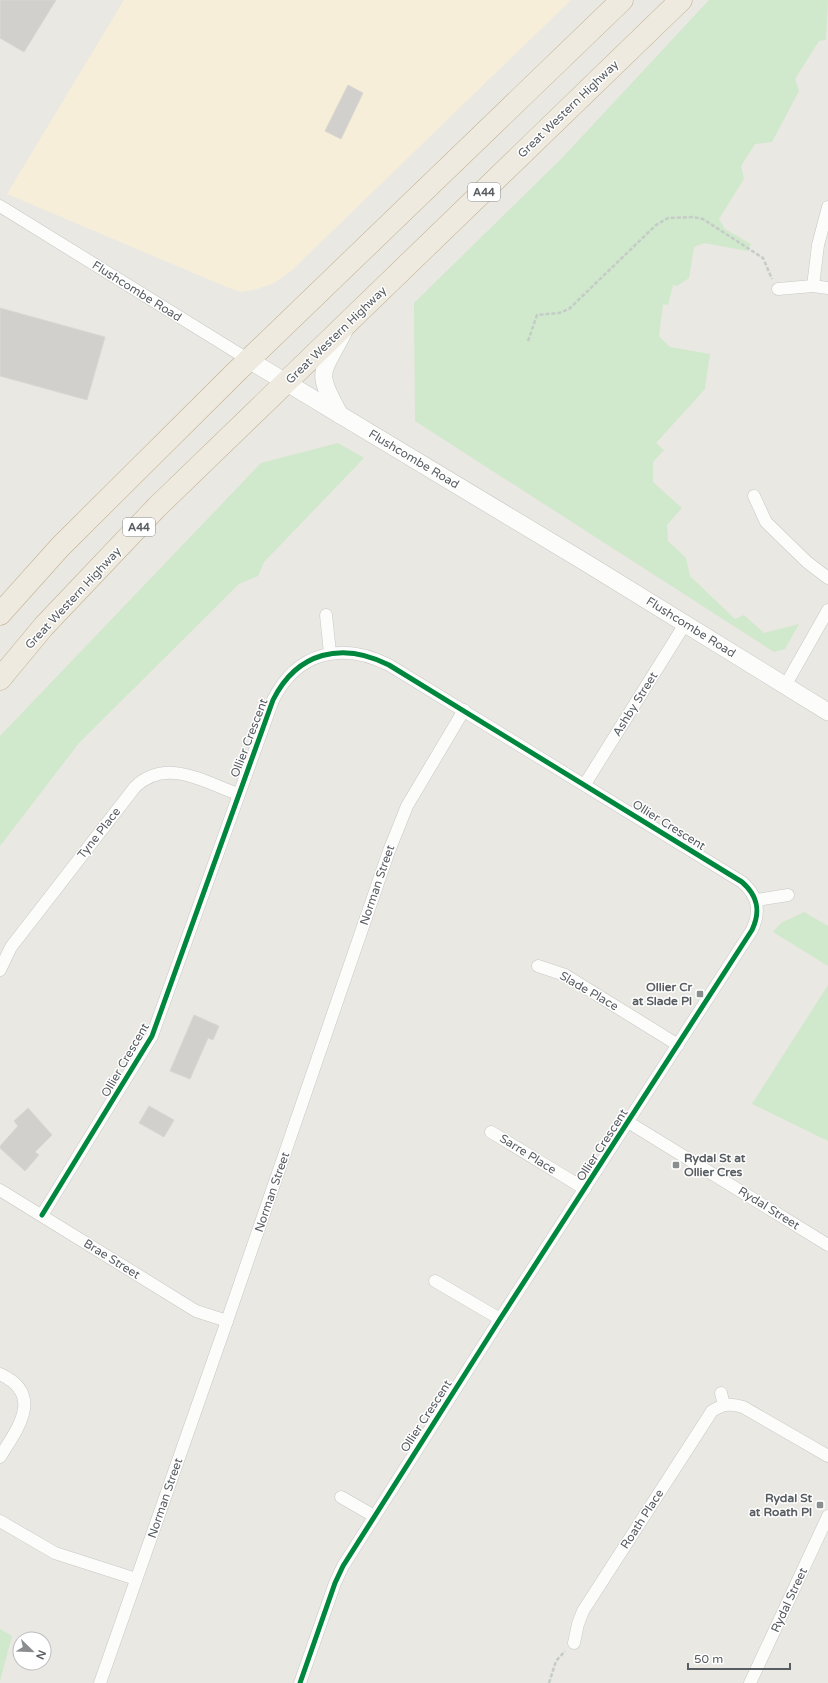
<svg xmlns="http://www.w3.org/2000/svg" width="828" height="1683" font-family="'Varela Round',sans-serif">
<rect width="100%" height="100%" fill="#eae8e2"/>
<!-- commercial -->
<path fill="#f6eed9" d="M124,0H571L291,271L274,283L257,289L241,292L229,288L7,194Z"/>
<!-- green -->
<g fill="#d0e8cb">
<path d="M709,0H828L826,40L819,41L795,79L799,91L772,142L755,144L741,166L744,179L719,219L725,229L751,244L748,251L704,243L694,247L689,278L677,286L673,285L668,305L663,304L659,336L670,347L710,354L705,387L706,388L656,443L664,450L653,462V482L682,508L667,525L668,541L686,558L690,576L735,619L744,615L764,633L799,624L785,649L774,652L415,421L414,303L563,157Z"/>
<path d="M338,443L364,458L264,562L258,576L239,584L79,743L0,846V736L261,463Z"/>
<path d="M804,912L828,926V966L773,932L781,923Z"/>
<path d="M828,985V1141L752,1104Z"/>
<path d="M0,1629L12,1636L0,1681Z"/>
</g>
<!-- building -->
<g fill="#d1d0cc" stroke="#d9d7d2">
<path d="M0,0H56L24,52L0,38Z"/>
<path d="M348,85L363,93L341,139L325,131Z"/>
<path d="M0,308L105,337L87,400L0,376Z"/>
<path d="M194,1015L219,1026L213,1040L208,1038L190,1079L170,1071Z"/>
<path d="M149,1106L174,1120L164,1137L139,1123Z"/>
<path d="M28,1108L52,1135L35,1152L39,1155L25,1171L0,1148V1146L18,1126L14,1121Z"/>
</g>
<g fill="none" stroke-linecap="round" stroke-linejoin="round">
<!-- street casing -->
<g stroke="#c7c7c7" stroke-width="13">
<g id="street">
<path d="M0,206L249,360"/>
<path d="M813,286L818,245L828,207"/>
<path d="M778,289L813,286L828,288"/>
<path d="M754,496L766,522L807,562L828,578"/>
<path d="M326,615L330,653"/>
<path d="M785,686L828,610"/>
<path d="M585,784L685,624"/>
<path d="M757,900L788,895"/>
<path d="M538,966L565,975L678,1045"/>
<path d="M0,970L11,947L135,787C166,757 204,782 238,794"/>
<path d="M628,1122L828,1245"/>
<path d="M491,1132L585,1189"/>
<path d="M0,1190L196,1311L227,1321"/>
<path d="M42,1215L152,1036L273,700C297,652 342,641 389,665L742,882C758,896 761,911 752,930L500,1319L343,1566L335,1583L300,1683"/>
<path d="M435,1281L500,1319"/>
<path d="M0,1374C45,1395 17,1429 0,1457"/>
<path d="M721,1393L724,1405"/>
<path d="M341,1497L374,1516"/>
<path d="M0,1521L55,1553L136,1579"/>
<path d="M574,1643L578,1624L583,1611L712,1411C723,1404 731,1403 743,1407L828,1456"/>
<path d="M100,1683L227,1321L389,851L407,806L464,710"/>
<path d="M750,1683L828,1516"/>
</g>
</g>
<!-- secondary casing -->
<g stroke="#c5c6c4" stroke-width="18">
<g id="secondary">
<path d="M249,360L588,564L828,712"/>
<path d="M340,415C314,369 322,375 344,331"/>
</g>
</g>
<!-- highway casing -->
<g stroke="#c1b090" stroke-width="23">
<g id="highway">
<path d="M0,614L60,547L234,374L622,0"/>
<path d="M0,679L44,626L157,507L681,0"/>
</g>
</g>
<!-- path -->
<g stroke="#c5ccc8" stroke-width="2.5" stroke-dasharray="4 2" stroke-linecap="butt">
<path d="M528,341L537,315L559,313L569,309L656,225L668,218L693,217L703,219L763,258L772,279"/>
<path d="M549,1683L556,1661L565,1651"/>
</g>
<!-- street -->
<use href="#street" stroke="#fcfcfb" stroke-width="12"/>
<!-- secondary -->
<use href="#secondary" stroke="#fcfcfb" stroke-width="17"/>
<!-- highway -->
<use href="#highway" stroke="#eeeadf" stroke-width="22"/>
<!-- cycleway casing -->
<g stroke="#fff" stroke-width="8">
<path id="cycleway" d="M42,1215L152,1036L273,700C297,652 342,641 389,665L742,882C758,896 761,911 752,930L500,1319L343,1566L335,1583L300,1683"/>
</g>
<!-- cycleway -->
<use href="#cycleway" stroke="#00873e" stroke-width="5"/>
</g>
<!-- markers -->
<g fill="#8b8e8f" stroke="#fff" stroke-width="1.5">
<rect x="696" y="990" width="8" height="8" rx="2"/>
<rect x="672" y="1161" width="8" height="8" rx="2"/>
<rect x="816" y="1501" width="8" height="8" rx="2"/>
</g>
<g text-anchor="middle" dominant-baseline="central" stroke-width="3" stroke-linejoin="round" paint-order="stroke">
<!-- shield labels -->
<g fill="#fff" stroke="#8a8e91" stroke-width="1">
<rect x="468" y="183" width="32" height="18" rx="3"/>
<rect x="123" y="518" width="32" height="18" rx="3"/>
</g>
<g font-size="11" font-weight="bold" fill="#585d62">
<text x="484" y="192">A44</text>
<text x="139" y="527">A44</text>
</g>
<!-- street labels -->
<g font-size="12" fill="#585d62" stroke="#fff">
<text transform="translate(568 109) rotate(-44)">Great Western Highway</text>
<text transform="translate(137 291) rotate(32)">Flushcombe Road</text>
<text transform="translate(336 335) rotate(-44)">Great Western Highway</text>
<text transform="translate(414 459) rotate(31)">Flushcombe Road</text>
<text transform="translate(73 598) rotate(-47)">Great Western Highway</text>
<text transform="translate(691 627) rotate(32)">Flushcombe Road</text>
<text transform="translate(635 704) rotate(-58)">Ashby Street</text>
<text transform="translate(249 738) rotate(-69)">Ollier Crescent</text>
<text transform="translate(669 825) rotate(32)">Ollier Crescent</text>
<text transform="translate(99 833) rotate(-52)">Tyne Place</text>
<text transform="translate(377 885) rotate(-71)">Norman Street</text>
<text transform="translate(589 991) rotate(30)">Slade Place</text>
<text transform="translate(125 1060) rotate(-60)">Ollier Crescent</text>
<text transform="translate(602 1145) rotate(-57)">Ollier Crescent</text>
<text transform="translate(528 1154) rotate(32)">Sarre Place</text>
<text transform="translate(272 1192) rotate(-71)">Norman Street</text>
<text transform="translate(769 1208) rotate(32)">Rydal Street</text>
<text transform="translate(112 1259) rotate(32)">Brae Street</text>
<text transform="translate(426 1416) rotate(-57)">Ollier Crescent</text>
<text transform="translate(165 1498) rotate(-71)">Norman Street</text>
<text transform="translate(642 1519) rotate(-57)">Roath Place</text>
<text transform="translate(789 1600) rotate(-65)">Rydal Street</text>
</g>
<!-- poi labels -->
<g font-size="12" font-weight="bold" fill="#585d62" stroke="#fff" text-anchor="end">
<text x="692" y="987">Ollier Cr<tspan x="692" dy="14">at Slade Pl</tspan></text>
<text x="684" y="1158" text-anchor="start">Rydal St at<tspan x="684" dy="14">Ollier Cres</tspan></text>
<text x="812" y="1498">Rydal St<tspan x="812" dy="14">at Roath Pl</tspan></text>
</g>
</g>
<!-- north arrow -->
<g transform="translate(32 1651) rotate(113)"><circle r="19" fill="#ffffff" stroke="#bcbec0"/>
<path d="M0-3L7 15L0 10L-7 15Z" fill="#8b8e8f"/>
<text y="-6" font-size="11" font-weight="bold" text-anchor="middle" fill="#585d62">N</text>
</g>
<!-- scale -->
<path d="M688 1663v6h102v-6" fill="none" stroke="#585d62" stroke-width="2"/>
<text x="694" y="1663" font-size="12" fill="#585d62" stroke="#ffffff" stroke-width="3" paint-order="stroke">50 m</text>
</svg>
